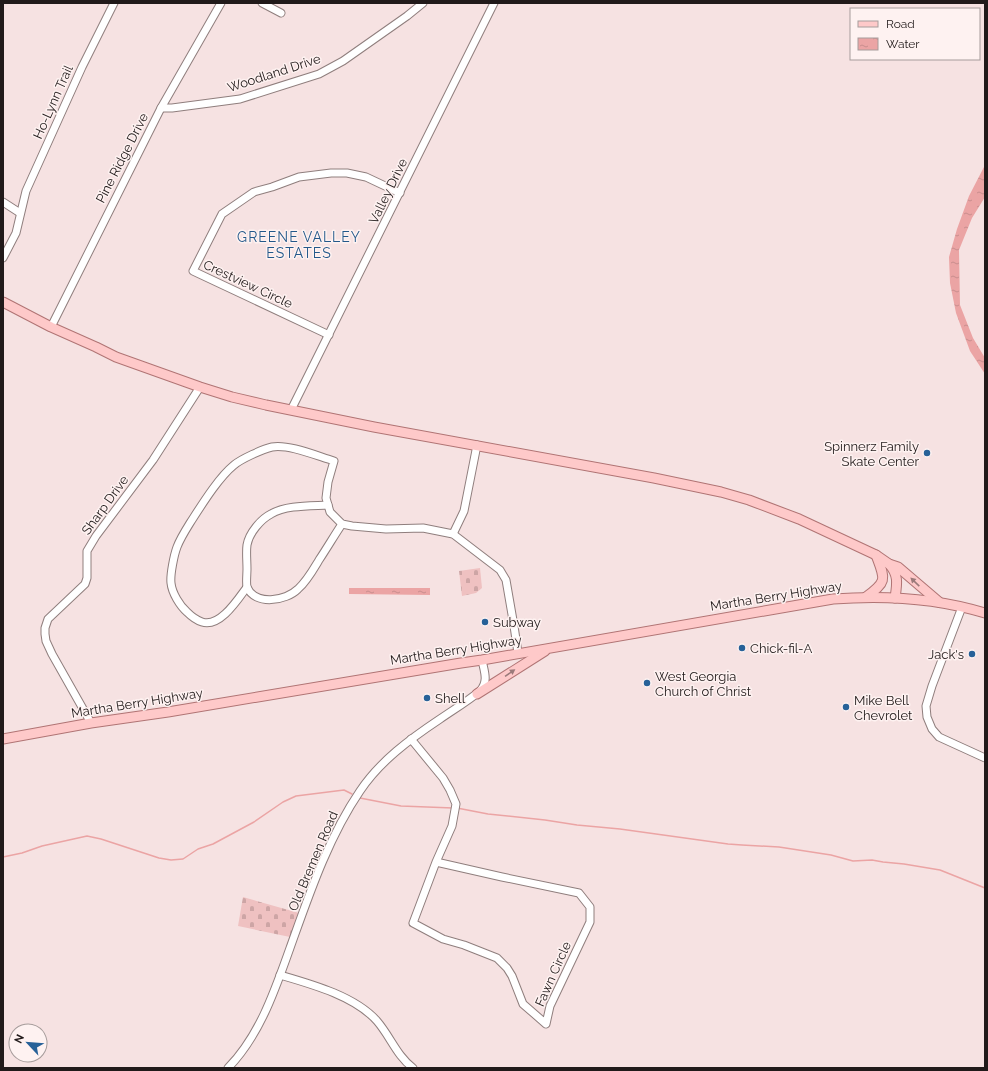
<svg xmlns="http://www.w3.org/2000/svg" width="988" height="1071" font-family="Raleway,sans-serif">
<defs>
<pattern id="cemetery-stones" width="16" height="16" patternUnits="userSpaceOnUse"><rect width="16" height="16" fill="#efc1c1"/><path d="M2 7V4a2 2 0 0 1 4 0v3zM10 15v-3a2 2 0 0 1 4 0v3z" fill="#cda5a5"/></pattern>
<pattern id="water-ripples" width="26" height="14" patternUnits="userSpaceOnUse"><rect width="26" height="14" fill="#eba4a4"/><path d="M2 4q2-2 4 0t4 0M15 11q2-2 4 0t4 0" fill="none" stroke="#c98d8d"/></pattern>
</defs>
<rect width="100%" height="100%" fill="#f6e2e2"/>
<!-- cemetery -->
<g fill="url(#cemetery-stones)">
<path d="M480,568L482,588L476,593L462,596L459,571Z"/>
<path d="M243,897L299,913L290,937L238,926Z"/>
</g>
<!-- water -->
<g fill="url(#water-ripples)">
<path d="M985,165V197L972,218L959,250L960,305L973,338L985,358V374L970,351L956,313L950,283L949,257L957,229L969,196Z"/>
<path d="M349,588H430V595L349,594Z"/>
</g>
<g fill="none" stroke-linecap="round" stroke-linejoin="round">
<!-- stream -->
<g stroke="#eba4a4" stroke-width="1.5">
<path d="M360,798L401,806L453,808"/>
<path d="M457,808L488,814L545,820L577,825L620,829L728,844L742,845L779,847L831,855L853,861L872,860L883,862L904,864L940,870L985,888"/>
<path d="M3,857L22,853L42,846L87,836L101,839L159,858L171,860L183,859L198,849L213,844L254,822L283,802L296,796L344,790L352,794"/>
</g>
<!-- minor casing -->
<g stroke="#8f7e7d" stroke-width="9">
<g id="minor">
<path d="M262,3L281,13"/>
<path d="M161,108H172L240,99L319,74L343,61L407,16L423,3"/>
<path d="M3,202L20,213"/>
<path d="M3,258L16,233L26,191L82,67L114,3"/>
<path d="M51,327L161,108L221,3"/>
<path d="M329,335L193,271L222,214L254,192L272,187L299,177L331,173H347L366,177L400,193"/>
<path d="M291,410L494,3"/>
<path d="M328,505C310,506 286,505 271,514C261,519 249,533 247,545C246,552 247,561 247,569C247,574 246,583 247,587C255,606 286,601 298,589C307,581 313,570 319,560C327,548 334,536 342,524"/>
<path d="M453,534L464,511L477,445"/>
<path d="M247,587C238,599 220,628 202,622C196,620 191,616 187,612C180,606 172,593 171,583C170,575 174,555 177,547C180,539 185,531 190,523C201,506 218,478 234,465C241,459 263,449 272,447C289,444 317,456 334,461L328,482L326,498L330,512L342,524L352,526L386,529L423,528L453,534L500,570L506,580L514,626L518,653"/>
<path d="M962,607L932,686L926,706L927,717L932,729L939,737L985,758"/>
<path d="M91,723L52,654L46,641L45,634V628L48,619L85,584L87,578V551L96,536L153,460L200,387"/>
<path d="M411,739L443,778L450,790L456,804L452,826L436,862L413,923L443,939L464,945L497,958L507,968L512,976L523,1004L546,1024L550,1006L590,922V907L579,893L502,877L436,862"/>
<path d="M280,975C311,984 355,996 377,1021C390,1036 397,1056 413,1068"/>
<path d="M228,1068C260,1035 275,990 290,948C309,895 328,838 360,791C380,761 410,739 440,719C453,710 468,701 480,691C489,681 484,671 482,660"/>
</g>
</g>
<!-- major casing -->
<g stroke="#b07474" stroke-width="11">
<g id="major">
<path d="M3,302L51,327L96,347L116,357L200,387L232,397L266,405L374,427L654,478L721,492L749,500L799,519L876,555L889,564L898,567L939,602"/>
<path d="M889,564C899,575 897,584 895,598"/>
<path d="M866,597C888,581 885,579 876,555"/>
<path d="M477,694L545,651"/>
<path d="M3,739L91,723L168,712L461,663L482,660L833,599C885,595 936,598 985,613"/>
</g>
</g>
<!-- minor -->
<use href="#minor" stroke="#fff" stroke-width="7"/>
<!-- major -->
<use href="#major" stroke="#fec9c9" stroke-width="9"/>
</g>
<!-- one-way arrows -->
<defs><path id="oneway-solid" d="M-6-.8H1V-3.2L6.5 0L1 3.2V.8H-6Z"/></defs>
<g fill="#9b7a7a">
<use href="#oneway-solid" transform="translate(915 582) rotate(-136)"/>
<use href="#oneway-solid" transform="translate(510 673) rotate(-34)"/>
</g>
<!-- markers -->
<g fill="#276198" stroke="#fef2f1" stroke-width="1.5">
<circle cx="927" cy="453" r="4"/>
<circle cx="485" cy="622" r="4"/>
<circle cx="742" cy="648" r="4"/>
<circle cx="972" cy="654" r="4"/>
<circle cx="647" cy="683" r="4"/>
<circle cx="427" cy="698" r="4"/>
<circle cx="846" cy="707" r="4"/>
</g>
<g text-anchor="middle" dominant-baseline="central" stroke-width="3" stroke-linejoin="round" paint-order="stroke">
<!-- street labels -->
<g font-size="13" fill="#211a1a" stroke="#fef2f1">
<text transform="translate(274 73) rotate(-18)">Woodland Drive</text>
<text transform="translate(53 102) rotate(-66)">Ho-Lynn Trail</text>
<text transform="translate(122 158) rotate(-63)">Pine Ridge Drive</text>
<text transform="translate(388 191) rotate(-64)">Valley Drive</text>
<text transform="translate(248 284) rotate(25)">Crestview Circle</text>
<text transform="translate(105 505) rotate(-54)">Sharp Drive</text>
<text transform="translate(776 596) rotate(-9)">Martha Berry Highway</text>
<text transform="translate(456 650) rotate(-9)">Martha Berry Highway</text>
<text transform="translate(137 703) rotate(-9)">Martha Berry Highway</text>
<text transform="translate(313 861) rotate(-67)">Old Bremen Road</text>
<text transform="translate(553 974) rotate(-66)">Fawn Circle</text>
</g>
<!-- poi labels -->
<g font-size="13" fill="#211a1a" stroke="#fef2f1" text-anchor="start">
<text x="919" y="446" text-anchor="end">Spinnerz Family<tspan x="919" dy="15">Skate Center</tspan></text>
<text x="493" y="622">Subway</text>
<text x="750" y="648">Chick-fil-A</text>
<text x="964" y="654" text-anchor="end">Jack's</text>
<text x="655" y="676">West Georgia<tspan x="655" dy="15">Church of Christ</tspan></text>
<text x="435" y="698">Shell</text>
<text x="854" y="700">Mike Bell<tspan x="854" dy="15">Chevrolet</tspan></text>
</g>
<!-- neighbourhood labels -->
<g font-size="14" letter-spacing="1" fill="#23588a" stroke="#fef2f1">
<text x="299" y="237">GREENE VALLEY<tspan x="299" dy="16">ESTATES</tspan></text>
</g>
</g>
<!-- border -->
<rect width="988" height="1071" fill="none" stroke="#211a1a" stroke-width="8"/>
<!-- legend -->
<rect x="850" y="8" width="130" height="52" fill="#fef2f1" stroke="#a69c9b"/>
<rect x="858" y="21" width="20" height="6" fill="#fec9c9" stroke="#a69c9b"/>
<text x="886" y="28" font-size="12" fill="#211a1a">Road</text>
<rect x="858" y="38" width="20" height="12" fill="url(#water-ripples)" stroke="#a69c9b"/>
<text x="886" y="48" font-size="12" fill="#211a1a">Water</text>
<!-- north arrow -->
<g transform="translate(28 1043) rotate(296)"><circle r="19" fill="#fef2f1" stroke="#a69c9b"/>
<path d="M0-3L7 15L0 10L-7 15Z" fill="#276198"/>
<text y="-6" font-size="11" font-weight="bold" text-anchor="middle" fill="#211a1a">N</text>
</g>
</svg>
